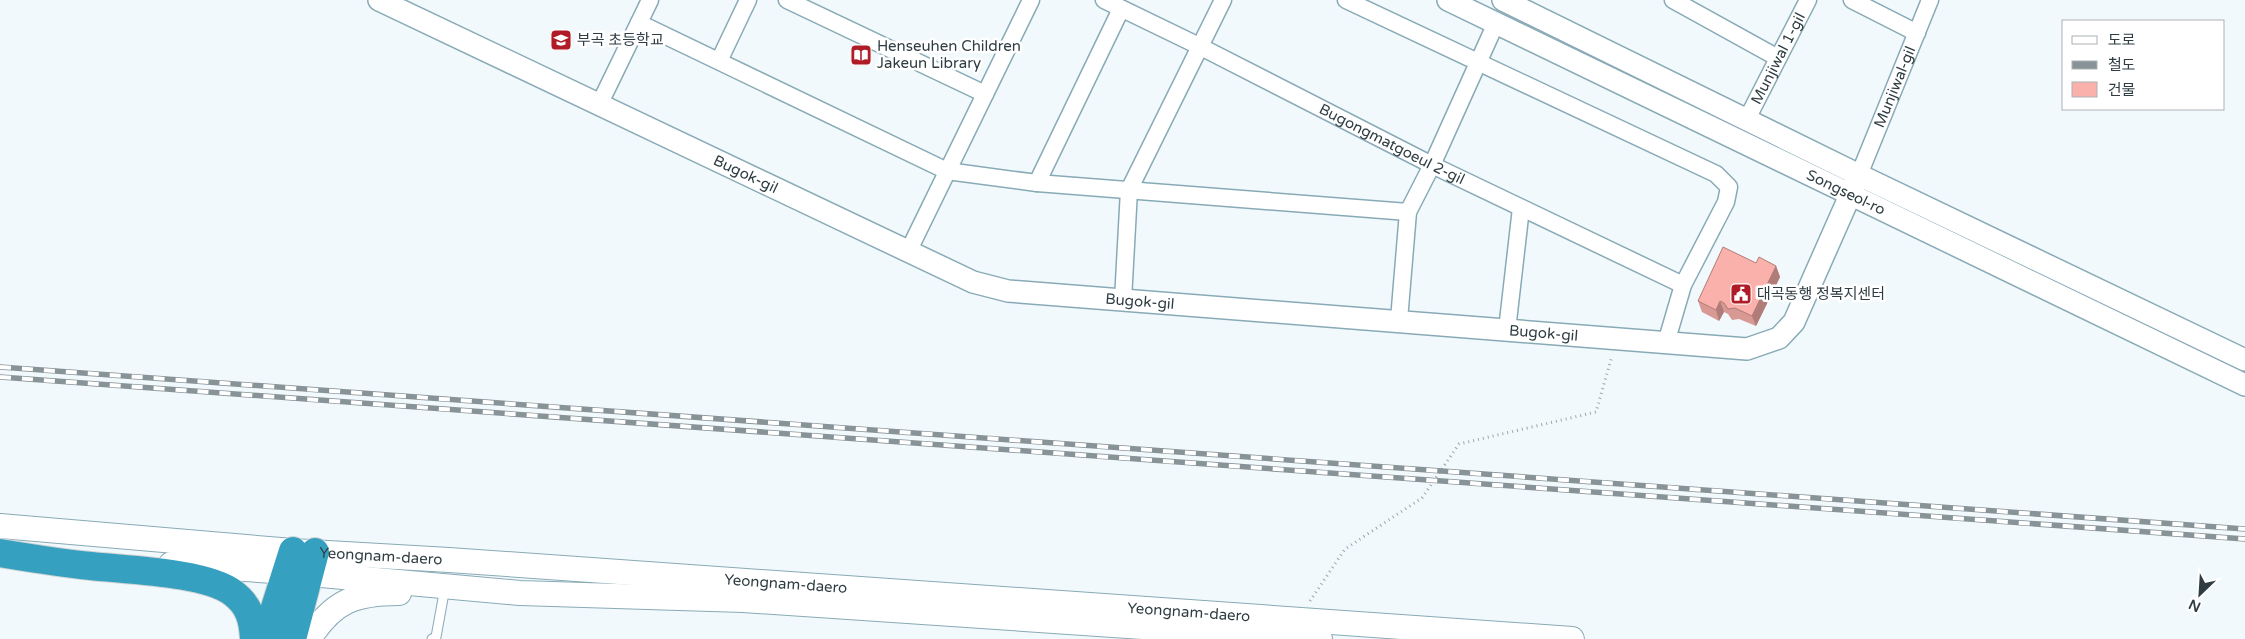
<svg xmlns="http://www.w3.org/2000/svg" width="2245" height="639" font-family="'Varela Round','Noto Sans KR',sans-serif">
<rect width="100%" height="100%" fill="#f2f9fc"/>
<g fill="none" stroke-linecap="round" stroke-linejoin="round">
<!-- service casing -->
<g stroke="#88aab6" stroke-width="11">
<path id="service" d="M432,639L436,637L444,593"/>
</g>
<!-- minor casing -->
<g stroke="#88aab6" stroke-width="19">
<g id="minor">
<path d="M787,0L985,94"/>
<path id="s1" d="M1104,0L1201,47L1432,165L1683,285"/>
<path d="M1346,0L1716,174L1729,187L1726,202L1683,285L1666,343"/>
<path d="M1673,0L1778,58"/>
<path d="M1852,0L1917,33"/>
<path d="M639,23L947,171L1037,183L1408,212"/>
<path d="M719,61L748,0"/>
<path d="M599,105L650,0"/>
<path id="s2" d="M1747,119L1808,0"/>
<path id="s3" d="M1859,175L1930,0"/>
<path d="M1037,183L1121,9"/>
<path d="M908,252L1031,0"/>
<path d="M1123,300L1129,190L1223,0"/>
<path d="M1399,320L1408,212L1432,165L1496,23"/>
<path d="M1507,330L1521,208"/>
</g>
</g>
<!-- tertiary casing -->
<g stroke="#88aab6" stroke-width="24">
<g id="tertiary">
<path id="s4" d="M379,0L973,282L1008,291L1747,349L1779,338L1794,322L1859,175"/>
<path id="s5" d="M1448,0L2245,385"/>
<path d="M1503,0L1859,175L2245,360"/>
</g>
</g>
<!-- secondary casing -->
<g stroke="#88aab6" stroke-width="26">
<g id="secondary">
<path id="s6" d="M0,526L293,551L449,560L1572,639"/>
<path d="M171,564L288,572L520,593L743,600L1320,639"/>
<path d="M309,639C333,601 355,593 399,593"/>
</g>
</g>
<!-- motorway casing -->
<g stroke="#d1d4d5" stroke-width="30">
<g id="motorway">
<path d="M0,553C30,558 60,563 91,566C126,570 206,572 233,593C249,605 253,619 254,639"/>
<path d="M265,639L293,551"/>
<path d="M292,639L315,552"/>
</g>
</g>
<!-- path -->
<path stroke="#9da7ab" stroke-width="3" stroke-dasharray="1 4" stroke-linecap="butt" d="M1310,601L1345,549L1422,498L1459,444L1596,412L1612,356"/>
<!-- service -->
<use href="#service" stroke="#fff" stroke-width="9"/>
<!-- minor -->
<use href="#minor" stroke="#fff" stroke-width="16"/>
<!-- tertiary -->
<use href="#tertiary" stroke="#fff" stroke-width="21"/>
<!-- secondary -->
<use href="#secondary" stroke="#fff" stroke-width="24"/>
<!-- motorway -->
<use href="#motorway" stroke="#35a0bf" stroke-width="28"/>
<!-- rail casing -->
<g stroke="#889397" stroke-width="5.5">
<g id="rail">
<path d="M0,367L2245,529"/>
<path d="M0,377L2245,539"/>
</g>
</g>
<!-- rail -->
<use href="#rail" stroke="#fff" stroke-width="4" stroke-dasharray="11" stroke-linecap="butt"/>
</g>
<!-- wall -->
<path fill="#d89893" d="M1756,263L1776,266L1780,277L1756,326L1739,319L1732,320L1728,314L1724,312L1719,321L1702,312L1698,301Z"/>
<!-- shaded-wall -->
<g fill="#b07c78">
<path d="M1776,266L1780,277L1756,326L1752,316Z"/>
<path d="M1720,301L1724,312L1719,321L1716,310Z"/>
</g>
<!-- building -->
<path fill="#fbb1ab" stroke="#b07c78" d="M1723,247L1756,263L1759,257L1776,266L1752,316L1735,308L1728,309L1724,303L1720,301L1716,310L1698,301Z"/>
<!-- icons -->
<defs>
<g id="school-square" transform="scale(1.125)"><rect x="-9" y="-9" width="18" height="18" rx="4" fill="#af1c27" stroke="#fff"/><path d="M0-5L7-2L0 1L-7-2ZM-4 1L0 2.5L4 1V4Q0 6-4 4Z" fill="#fff"/></g>
<g id="library-square" transform="scale(1.125)"><rect x="-9" y="-9" width="18" height="18" rx="4" fill="#af1c27" stroke="#fff"/><path d="M-6-4Q-3-5.5-.7-3.5V5Q-3 3-6 4ZM6-4Q3-5.5 .7-3.5V5Q3 3 6 4Z" fill="#fff"/></g>
<g id="civic-square" transform="scale(1.125)"><rect x="-9" y="-9" width="18" height="18" rx="4" fill="#af1c27" stroke="#fff"/><path d="M-.6-6.5H3V-4.5H.6V-3L4-1V1h2V6H-6V1h2V-1L-.6-3ZM-1.2 2.5V6h2.4V2.5Z" fill="#fff"/></g>
</defs>
<g fill-rule="evenodd">
<use href="#school-square" x="561" y="40"/>
<use href="#library-square" x="861" y="55"/>
<use href="#civic-square" x="1741" y="294"/>
</g>
<g text-anchor="middle" dominant-baseline="central" stroke-width="5" stroke-linejoin="round" paint-order="stroke">
<!-- poi labels -->
<g font-size="15" fill="#2f3d42" stroke="#fff" text-anchor="start">
<text x="577" y="40">부곡 초등학교</text>
<text x="877" y="46">Henseuhen Children<tspan x="877" dy="17">Jakeun Library</tspan></text>
<text x="1757" y="294">대곡동행 정복지센터</text>
</g>
<!-- street labels -->
<g font-size="15" fill="#2f3d42" stroke="#fff">
<text stroke="none"><textPath href="#s2" startOffset="68">Munjiwal 1-gil</textPath></text>
<text stroke="none"><textPath href="#s3" startOffset="95">Munjiwal-gil</textPath></text>
<text stroke="none"><textPath href="#s1" startOffset="322">Bugongmatgoeul 2-gil</textPath></text>
<text stroke="none"><textPath href="#s4" startOffset="406">Bugok-gil</textPath></text>
<text stroke="none"><textPath href="#s5" startOffset="442">Songseol-ro</textPath></text>
<text stroke="none"><textPath href="#s4" startOffset="826">Bugok-gil</textPath></text>
<text stroke="none"><textPath href="#s4" startOffset="1231">Bugok-gil</textPath></text>
<text stroke="none"><textPath href="#s6" startOffset="382">Yeongnam-daero</textPath></text>
<text stroke="none"><textPath href="#s6" startOffset="788">Yeongnam-daero</textPath></text>
<text stroke="none"><textPath href="#s6" startOffset="1192">Yeongnam-daero</textPath></text>
</g>
</g>
<!-- legend -->
<rect x="2062" y="20" width="162" height="90" fill="#ffffff" stroke="#acb1b3"/>
<rect x="2072" y="36" width="25" height="8" fill="#ffffff" stroke="#acb1b3"/>
<text x="2108" y="45" font-size="15" fill="#2f3d42">도로</text>
<rect x="2072" y="61" width="25" height="8" fill="#889397" stroke="#acb1b3"/>
<text x="2108" y="70" font-size="15" fill="#2f3d42">철도</text>
<rect x="2072" y="82" width="25" height="15" fill="#fbb1ab" stroke="#acb1b3"/>
<text x="2108" y="95" font-size="15" fill="#2f3d42">건물</text>
<!-- north arrow -->
<g transform="translate(2200 594) rotate(205)" stroke="#ffffff" stroke-width="4" paint-order="stroke">
<path d="M0-4L9 19L0 12L-9 19Z" fill="#2f3d42"/>
<text y="-8" font-size="14" font-weight="bold" text-anchor="middle" fill="#2f3d42">N</text>
</g>
</svg>
